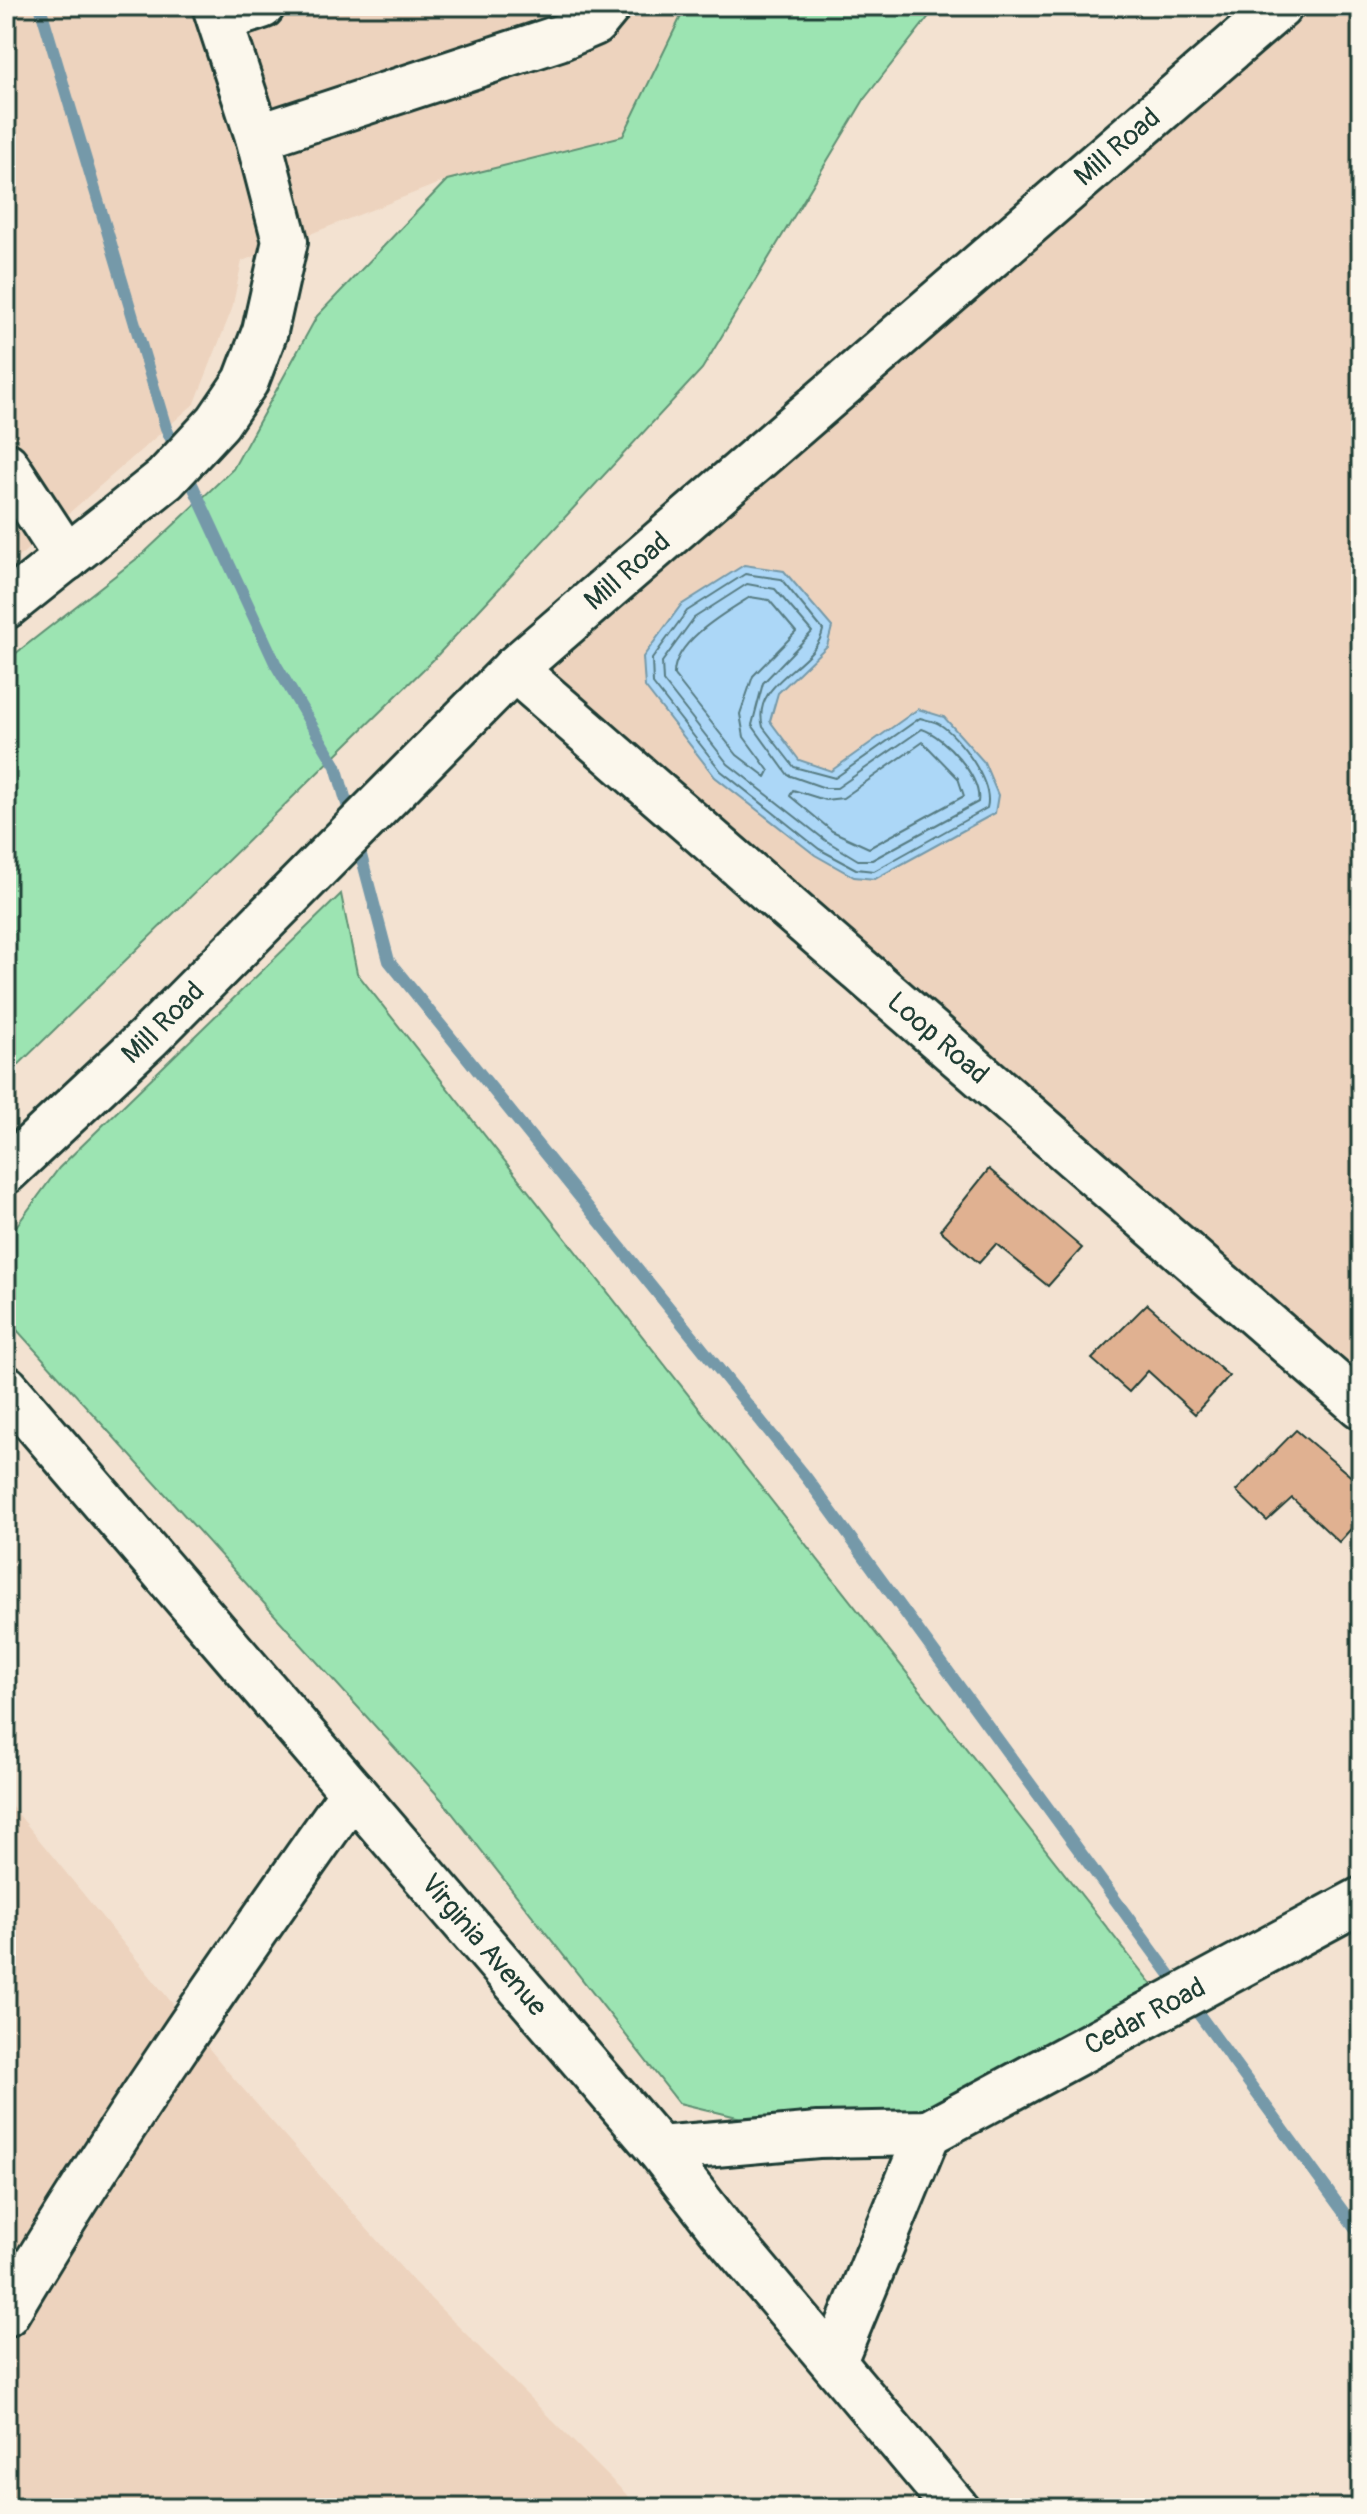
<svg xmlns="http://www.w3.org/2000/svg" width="1367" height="2514" font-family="Pangolin,sans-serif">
<rect width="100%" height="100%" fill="#f3e2d1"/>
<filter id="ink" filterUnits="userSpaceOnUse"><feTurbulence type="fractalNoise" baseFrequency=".0125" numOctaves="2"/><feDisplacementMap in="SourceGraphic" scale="16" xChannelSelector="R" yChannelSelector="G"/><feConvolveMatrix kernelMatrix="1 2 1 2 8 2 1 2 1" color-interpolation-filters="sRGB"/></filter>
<g filter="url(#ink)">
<!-- built -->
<g fill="#edd3be">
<path d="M6,6H686L623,136L447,180L242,261L232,309L195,403L6,568Z"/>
<path d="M1280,6H1361V1406L514,669Z"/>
<path d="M6,1799L229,2073L413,2281L640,2508H6Z"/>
</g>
<!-- green -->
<g fill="#9ce4b2" stroke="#5e9073" stroke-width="2">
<path d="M686,6H937L865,98L702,369L433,660L6,1077V661L144,553L233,469L317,316L447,180L623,136Z"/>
<path d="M341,894L357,973L1152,1985L924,2115L754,2121L679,2103L441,1799L16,1329L6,1310V1240L59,1168Z"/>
</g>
<!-- water -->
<path fill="#acd7f7" stroke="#7499a9" stroke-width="2" d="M744,565L784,571L832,627L827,646L778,693L770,721L799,760L831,771L918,709L944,717L984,762L998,795L995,813L875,879L854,877L815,855L715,777L645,687L643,657L681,605Z"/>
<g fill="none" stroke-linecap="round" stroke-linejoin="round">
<!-- shore -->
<g stroke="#577b82" stroke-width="2">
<path d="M745,574L781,579L823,630C816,667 750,681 763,727L794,767L835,778L920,718C926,720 934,721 939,724C960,736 994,784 987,808L874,871L856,869L819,849L721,771L653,684L652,659L687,611Z"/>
<path d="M747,584L775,589L812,632L763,683L752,725L788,775L825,788H837L922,729C944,736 982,777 978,802L872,860H858L825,840L728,764L663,681L662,662L694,618Z"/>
<path d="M750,597L769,600L796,632L753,676L740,714L744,737L769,771L766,777L737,755L674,675C673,642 726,612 750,597Z"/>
<path d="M923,742L958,778L964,796L869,848L832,831L790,796L793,790L825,800L843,798Z"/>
</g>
<!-- stream -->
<g stroke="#7499a9" stroke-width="12">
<path d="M40,6L166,428L276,665L336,766L351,818"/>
<path d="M357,840L389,961L806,1477L1361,2236"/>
</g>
</g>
<!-- building -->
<g fill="#e0b191" stroke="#1f3d34" stroke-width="2">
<path d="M989,1169L1082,1248L1048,1286L996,1244L979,1263L940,1230Z"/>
<path d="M1147,1304L1229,1376L1195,1414L1148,1371L1129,1392L1092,1359Z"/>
<path d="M1296,1430L1361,1485V1518L1339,1542L1292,1498L1267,1521L1236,1491Z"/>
</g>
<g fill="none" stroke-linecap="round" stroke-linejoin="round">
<!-- minor casing -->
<g stroke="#1f3d34" stroke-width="50">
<g id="minor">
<path d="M220,20L262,6"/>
<path d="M258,137L559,38L594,23L608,6"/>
<path d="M6,465L67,558"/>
<path d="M6,606L165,479L218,422L246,381L265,331L285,241L258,137L215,6"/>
<path id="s1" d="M514,669L1361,1406"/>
<path id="s2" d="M6,1171L148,1038L514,669L1280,6"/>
<path id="s3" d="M659,2149L818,2135L928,2133L1361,1900"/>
<path d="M6,2314C113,2134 232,1963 353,1792"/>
<path d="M834,2361L928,2133"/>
</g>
</g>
<!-- major casing -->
<g stroke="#1f3d34" stroke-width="50">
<g id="major">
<path id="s4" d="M6,1388L659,2149L721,2229L956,2508"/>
</g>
</g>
<!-- minor -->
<use href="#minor" stroke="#fbf7ec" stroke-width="44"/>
<!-- major -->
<use href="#major" stroke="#fbf7ec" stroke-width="44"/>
</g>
</g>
<g text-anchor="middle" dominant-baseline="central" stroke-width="6" stroke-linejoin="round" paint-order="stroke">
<!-- street labels -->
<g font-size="28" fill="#1f3d34" stroke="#fbf7ec">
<text stroke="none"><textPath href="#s2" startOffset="1512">Mill Road</textPath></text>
<text stroke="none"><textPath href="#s2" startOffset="864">Mill Road</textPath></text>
<text stroke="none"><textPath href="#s2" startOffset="216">Mill Road</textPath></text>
<text stroke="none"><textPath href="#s1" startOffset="562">Loop Road</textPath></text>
<text stroke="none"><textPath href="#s4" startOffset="734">Virginia Avenue</textPath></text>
<text stroke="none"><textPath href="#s3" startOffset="516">Cedar Road</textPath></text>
</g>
</g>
<!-- margin -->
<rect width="1367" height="2514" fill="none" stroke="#fbf7ec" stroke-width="32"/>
<rect x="16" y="16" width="1335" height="2482" fill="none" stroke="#1f3d34" stroke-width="3" filter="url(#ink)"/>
</svg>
